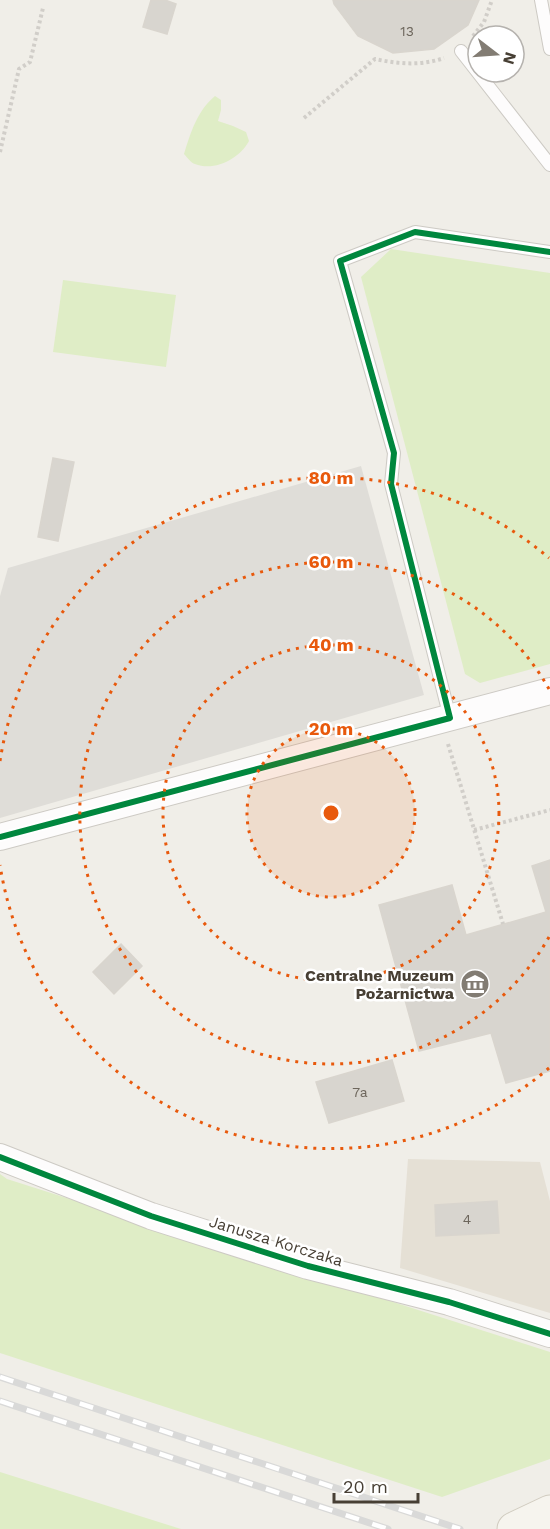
<svg xmlns="http://www.w3.org/2000/svg" width="550" height="1529" font-family="'Work Sans',sans-serif">
<rect width="100%" height="100%" fill="#f0eee8"/>
<!-- residential -->
<path fill="#e5e0d5" d="M408,1159L540,1162L550,1201V1313L400,1268Z"/>
<!-- green -->
<g fill="#dfedc6">
<path d="M215,96L221,100V110L218,121L233,126L246,132L249,141C240,158 215,172 195,164C191,163 187,157 184,154C191,132 197,111 215,96Z"/>
<path d="M391,249L550,273V664L480,683L465,674L361,277Z"/>
<path d="M63,280L176,295L166,367L53,352Z"/>
<path d="M0,1174L7,1179L550,1352V1459L442,1497L0,1353Z"/>
<path d="M0,1472L181,1529H0Z"/>
</g>
<!-- parking -->
<path fill="#dfddd8" d="M361,466L424,695L0,818V596L8,568Z"/>
<!-- building -->
<g fill="#d8d5cf" stroke="#d9d5ce" stroke-width="1.5">
<path d="M151,0H165L176,4L167,34L143,27Z"/>
<path d="M333,0H479L468,25L434,49L393,53L358,36L334,4Z"/>
<path d="M53,458L74,462L58,541L38,537Z"/>
<path d="M550,860V1071L506,1083L491,1033L419,1051L379,905L452,885L466,935L546,912L532,866Z"/>
<path d="M121,944L142,966L114,994L93,972Z"/>
<path d="M392,1060L404,1101L329,1123L316,1082Z"/>
<path d="M497,1201L499,1233L436,1236L435,1205Z"/>
</g>
<g fill="none" stroke-linecap="round" stroke-linejoin="round">
<!-- service casing -->
<g stroke="#cdcac4" stroke-width="14">
<g id="service">
<path d="M541,0L550,49"/>
<path d="M461,51L550,165"/>
<path d="M450,718L391,484L394,453L340,261L415,232L550,252"/>
</g>
</g>
<!-- minor casing -->
<g stroke="#cdcac4" stroke-width="28">
<g id="minor">
<path d="M0,837L550,691"/>
<path d="M0,1157L151,1216L308,1266L449,1302L550,1334"/>
</g>
</g>
<!-- secondary casing -->
<g stroke="#d0cbbf" stroke-width="35">
<path id="secondary" d="M514,1529L550,1512"/>
</g>
<!-- path -->
<g stroke="#d1cec9" stroke-width="4" stroke-dasharray="3 3" stroke-linecap="butt">
<path d="M473,36L484,22L492,0"/>
<path d="M304,118L375,59C398,64 421,66 444,58"/>
<path d="M0,152L19,69L30,62L43,8"/>
<path d="M448,744L503,924"/>
<path d="M474,830L550,810"/>
</g>
<!-- service -->
<use href="#service" stroke="#fdfcfc" stroke-width="12"/>
<!-- minor -->
<use href="#minor" stroke="#fdfcfc" stroke-width="26"/>
<!-- secondary -->
<use href="#secondary" stroke="#f6f4ee" stroke-width="33"/>
<!-- rail casing -->
<g stroke="#d9d9d8" stroke-width="7">
<g id="rail">
<path d="M0,1377L460,1529"/>
<path d="M0,1401L388,1529"/>
</g>
</g>
<!-- rail -->
<use href="#rail" stroke="#fff" stroke-width="4.5" stroke-dasharray="14" stroke-linecap="butt"/>
<!-- cycleway casing -->
<g stroke="#fff" stroke-width="10">
<g id="cycleway">
<path d="M0,837L450,718L391,484L394,453L340,261L415,232L550,252"/>
<path d="M0,1157L151,1216L308,1266L449,1302L550,1334"/>
</g>
</g>
<!-- cycleway -->
<use href="#cycleway" stroke="#00873e" stroke-width="6"/>
</g>
<!-- distance rings -->
<circle cx="331" cy="813" r="84" fill="#e8590c" fill-opacity=".12"/>
<g fill="none" stroke="#e8590c" stroke-width="3" stroke-dasharray="3 6">
<circle cx="331" cy="813" r="84"/>
<circle cx="331" cy="813" r="168"/>
<path d="M549 937A251 251 0 1 1 549 689"/>
<path d="M549 1068A335 335 0 0 1 0 865M0 761A335 335 0 0 1 549 558"/>
</g>
<!-- icons -->
<defs>
<g id="museum-disc" transform="scale(1.5)"><circle r="9.5" fill="#827c73" stroke="#fff"/><path d="M0-6L6-3V-2H-6V-3ZM-5-1h2V3h-2ZM-1-1h2V3h-2ZM3-1h2V3H3ZM-6 4H6V6H-6Z" fill="#fff"/></g>
</defs>
<g fill-rule="evenodd">
<use href="#museum-disc" x="475" y="984"/>
</g>
<g text-anchor="middle" dominant-baseline="central" stroke-width="5" stroke-linejoin="round" paint-order="stroke">
<!-- number labels -->
<g font-size="14" fill="#6d665c">
<text x="407" y="31">13</text>
<text x="360" y="1092">7a</text>
<text x="467" y="1219">4</text>
</g>
<!-- poi labels -->
<g font-size="16" font-weight="bold" fill="#473f34" stroke="#fff" text-anchor="end">
<text x="454" y="975">Centralne Muzeum<tspan x="454" dy="18">Pożarnictwa</tspan></text>
</g>
<!-- street labels -->
<g font-size="16" fill="#473f34" stroke="#fff">
<text transform="translate(276 1241) rotate(17)">Janusza Korczaka</text>
</g>
</g>
<circle cx="331" cy="813" r="9" fill="#e8590c" stroke="#fff" stroke-width="3"/>
<g font-size="18" text-anchor="middle" font-weight="bold" fill="#e8590c" stroke="#fff" stroke-width="5" stroke-linejoin="round" paint-order="stroke">
<text x="331" y="484">80 m</text>
<text x="331" y="568">60 m</text>
<text x="331" y="651">40 m</text>
<text x="331" y="735">20 m</text>
</g>
<!-- north arrow -->
<g transform="translate(496 54) rotate(107)"><circle r="28" fill="#ffffff" stroke="#b5b2ae" stroke-width="1.5"/>
<path d="M0-4.5L10 22L0 15L-10 22Z" fill="#827c73"/>
<text y="-9" font-size="16" font-weight="bold" text-anchor="middle" fill="#473f34">N</text>
</g>
<!-- scale -->
<path d="M334 1493v9h84v-9" fill="none" stroke="#473f34" stroke-width="3"/>
<text x="343" y="1493" font-size="18" fill="#473f34" stroke="#ffffff" stroke-width="4.5" paint-order="stroke">20 m</text>
</svg>
